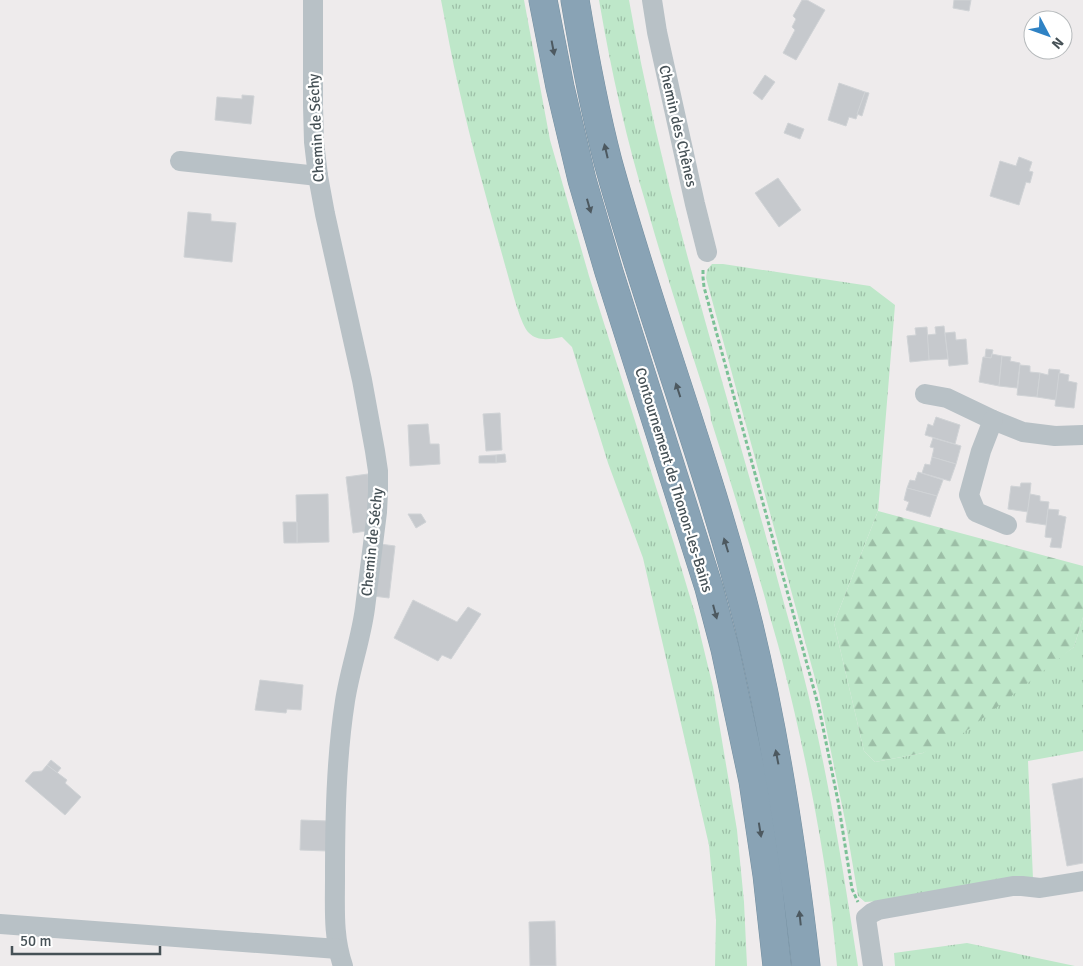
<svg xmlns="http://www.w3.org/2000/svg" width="1083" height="966" font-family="Signika,sans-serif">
<defs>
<pattern id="grass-tufts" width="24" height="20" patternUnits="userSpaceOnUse" patternTransform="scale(1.25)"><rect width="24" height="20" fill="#bee7c9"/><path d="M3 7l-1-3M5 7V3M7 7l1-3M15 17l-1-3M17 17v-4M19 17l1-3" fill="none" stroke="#9cbea6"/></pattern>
<pattern id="forest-firs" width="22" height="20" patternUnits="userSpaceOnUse" patternTransform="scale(1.25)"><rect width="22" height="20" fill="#bee7c9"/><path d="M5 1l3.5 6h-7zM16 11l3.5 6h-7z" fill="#9cbea6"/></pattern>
</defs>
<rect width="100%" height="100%" fill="#eeebec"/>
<!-- grass -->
<g fill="url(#grass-tufts)">
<path d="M441,0H524L550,140L589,276L675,547L696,617L713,687L737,830L744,902L747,966H715L716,920L709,845L643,558L608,463L572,347L562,337C551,339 538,342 529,333C519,323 510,281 505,265C489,207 472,148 459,89C452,60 447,30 441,0Z"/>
<path d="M599,0H629C662,187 720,369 770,551C784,606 801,660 813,715C832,798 845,882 858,966H837C828,863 807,761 782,660C777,639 770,619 765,598C748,539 730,479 711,420L710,410C689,344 667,278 648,211C627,142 611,71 599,0Z"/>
<path d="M712,264H723L870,286L895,305L878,511L834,623L864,751L875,762L923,753L1074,647L1083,617V751L1028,761L1033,879L880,901L865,902L858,896L846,825L819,693L706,278L707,270Z"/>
<path d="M967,943L1075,966H895L894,953Z"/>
</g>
<!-- forest -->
<path fill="url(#forest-firs)" d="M878,511L1083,566V617L1074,647L965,732L923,753L875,762L864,751L834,623Z"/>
<!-- building -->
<g fill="#c6c9cd" stroke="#d0d3d6">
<path d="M802,0H807L825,10L796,60L783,53L795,30L792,27L796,19L793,16Z"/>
<path d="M954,0H971L969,11L953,8Z"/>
<path d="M765,75L775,82L762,100L753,93Z"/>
<path d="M839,83L865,92L856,119L849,117L846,126L828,120Z"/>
<path d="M865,92L869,93L862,116L857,114Z"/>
<path d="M242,95L254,96L251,124L215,120L217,97L242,99Z"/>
<path d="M788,123L804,129L800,139L784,133Z"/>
<path d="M1019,157L1032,162L1029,171L1033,172L1030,183L1026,182L1019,205L990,196L1000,161L1016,166Z"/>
<path d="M778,178L801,210L779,227L755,193Z"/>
<path d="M188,212L211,214V221L236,223L232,262L184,257Z"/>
<path d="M944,326L948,359L929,360L927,335L936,334L935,327Z"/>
<path d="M927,327L929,360L910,362L907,336L916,335L915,328Z"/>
<path d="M955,332L956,340L966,339L968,364L949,366L945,333Z"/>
<path d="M986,349L993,350L991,358L985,357Z"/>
<path d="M992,354L1002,356L999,386L979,382L983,357L991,358Z"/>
<path d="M1002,356L1011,357L1010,361L1020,363L1017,388L999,386Z"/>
<path d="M1020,365L1030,366V372L1040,373L1037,397L1017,395Z"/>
<path d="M1049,369L1060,370L1056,400L1037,397L1040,373L1048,375Z"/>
<path d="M1059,373L1069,375L1068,381L1077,383L1074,408L1055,406Z"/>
<path d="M500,413L502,450L486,451L483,414Z"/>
<path d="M936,417L960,425L955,444L925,435L928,424L933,426Z"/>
<path d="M428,424L430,444H439L440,464L410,466L408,425Z"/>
<path d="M933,438L961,446L956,464L932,457L934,448L930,447Z"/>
<path d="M505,454L506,462L496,463V455Z"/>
<path d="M496,455V463H479V456Z"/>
<path d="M932,457L956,464L950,481L922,473L925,464L930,465Z"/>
<path d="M918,472L943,480L937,496L907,488L910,480L915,481Z"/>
<path d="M368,474L371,507L366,531L353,533L346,477Z"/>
<path d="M1021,483H1031L1028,512L1008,509L1011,486L1020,487Z"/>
<path d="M907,488L937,496L930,517L906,510L909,502L904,500Z"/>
<path d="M328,494L329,542L297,543L296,495Z"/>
<path d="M1030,494L1040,496V501L1049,502L1046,525L1026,522Z"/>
<path d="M1048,509L1059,510L1058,515L1066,517L1061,548L1050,547L1052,538L1045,537Z"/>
<path d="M408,514H421L426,522L416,528Z"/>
<path d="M283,522H297V543H284Z"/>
<path d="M380,544L395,546L389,598L373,596Z"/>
<path d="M413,600L457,622L468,607L481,614L451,659L442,655L438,661L394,638Z"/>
<path d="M260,680L303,685L301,710L287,709L286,713L255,710Z"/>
<path d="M51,760L61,768L57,773L47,765Z"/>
<path d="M47,765L67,780L65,783L81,797L65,815L25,781L33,772L42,771Z"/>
<path d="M1083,778V863L1067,866L1052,784Z"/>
<path d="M301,820L328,821L327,851L300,850Z"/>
<path d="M555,921L556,966H530L529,922Z"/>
</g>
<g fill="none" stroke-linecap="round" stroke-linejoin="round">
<!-- highway casing -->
<g stroke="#748fa0" stroke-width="29">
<g id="highway">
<path d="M543,0L560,87L582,180L609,272L709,588L725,649L753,781L767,875L777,966"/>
<path d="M575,0C584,54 594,108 608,162C651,318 710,469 749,626C776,738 793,852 806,966"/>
</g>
</g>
<!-- path -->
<path stroke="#7bc196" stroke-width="3" stroke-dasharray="4 2.5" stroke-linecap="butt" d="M703,270V277L704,287L819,708L838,801L852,889L858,902"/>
<!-- minor -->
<g stroke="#b8c1c6" stroke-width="20">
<path d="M313,0V106L314,142L318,176L325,214L362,380L375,451L378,471V492L377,512L365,608C361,639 350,669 345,701C336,759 335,820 335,879C335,909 333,937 343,966"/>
<path d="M652,0L657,32L695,204L707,252"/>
<path d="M180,161L318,176"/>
<path d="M925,394L947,398L993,420L1023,432L1055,436L1083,435"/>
<path d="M993,420L981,451L969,495L976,512L1007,525"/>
<path d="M0,924L338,949"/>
<path d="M873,966L866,918L872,913L878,910L1013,886H1022L1040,888L1083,881"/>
</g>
<!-- highway -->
<use href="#highway" stroke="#89a3b5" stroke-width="28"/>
</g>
<!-- one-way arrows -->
<defs><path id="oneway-solid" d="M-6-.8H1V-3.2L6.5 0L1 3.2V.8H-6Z" transform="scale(1.25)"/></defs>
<g fill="#4d5960">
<use href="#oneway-solid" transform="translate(553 48) rotate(79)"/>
<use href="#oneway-solid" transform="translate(606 151) rotate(-103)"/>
<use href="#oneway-solid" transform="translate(589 206) rotate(74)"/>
<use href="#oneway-solid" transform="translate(678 390) rotate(-108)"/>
<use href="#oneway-solid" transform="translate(726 545) rotate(-107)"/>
<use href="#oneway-solid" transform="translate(715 612) rotate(75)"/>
<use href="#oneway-solid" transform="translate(777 757) rotate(-101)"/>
<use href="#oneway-solid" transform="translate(760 830) rotate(81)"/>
<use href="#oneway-solid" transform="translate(800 918) rotate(-96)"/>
</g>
<g text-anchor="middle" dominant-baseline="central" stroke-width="4.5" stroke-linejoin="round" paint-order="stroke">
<!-- street labels -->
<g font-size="15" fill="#465156" stroke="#fff">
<text transform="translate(678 126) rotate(77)">Chemin des Chênes</text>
<text transform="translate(316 128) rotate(-93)">Chemin de Séchy</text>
<text transform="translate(674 480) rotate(73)">Contournement de Thonon-les-Bains</text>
<text transform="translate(372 542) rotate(-84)">Chemin de Séchy</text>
</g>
</g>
<!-- north arrow -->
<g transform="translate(1048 35) rotate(131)"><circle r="24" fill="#ffffff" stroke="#b5b9bb"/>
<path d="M0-4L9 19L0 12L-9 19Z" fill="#2f82c4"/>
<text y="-8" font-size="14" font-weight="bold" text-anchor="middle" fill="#465156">N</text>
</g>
<!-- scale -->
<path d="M12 946v8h148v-8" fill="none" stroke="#465156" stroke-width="2.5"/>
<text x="20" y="946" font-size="15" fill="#465156" stroke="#ffffff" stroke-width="4" paint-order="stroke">50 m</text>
</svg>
